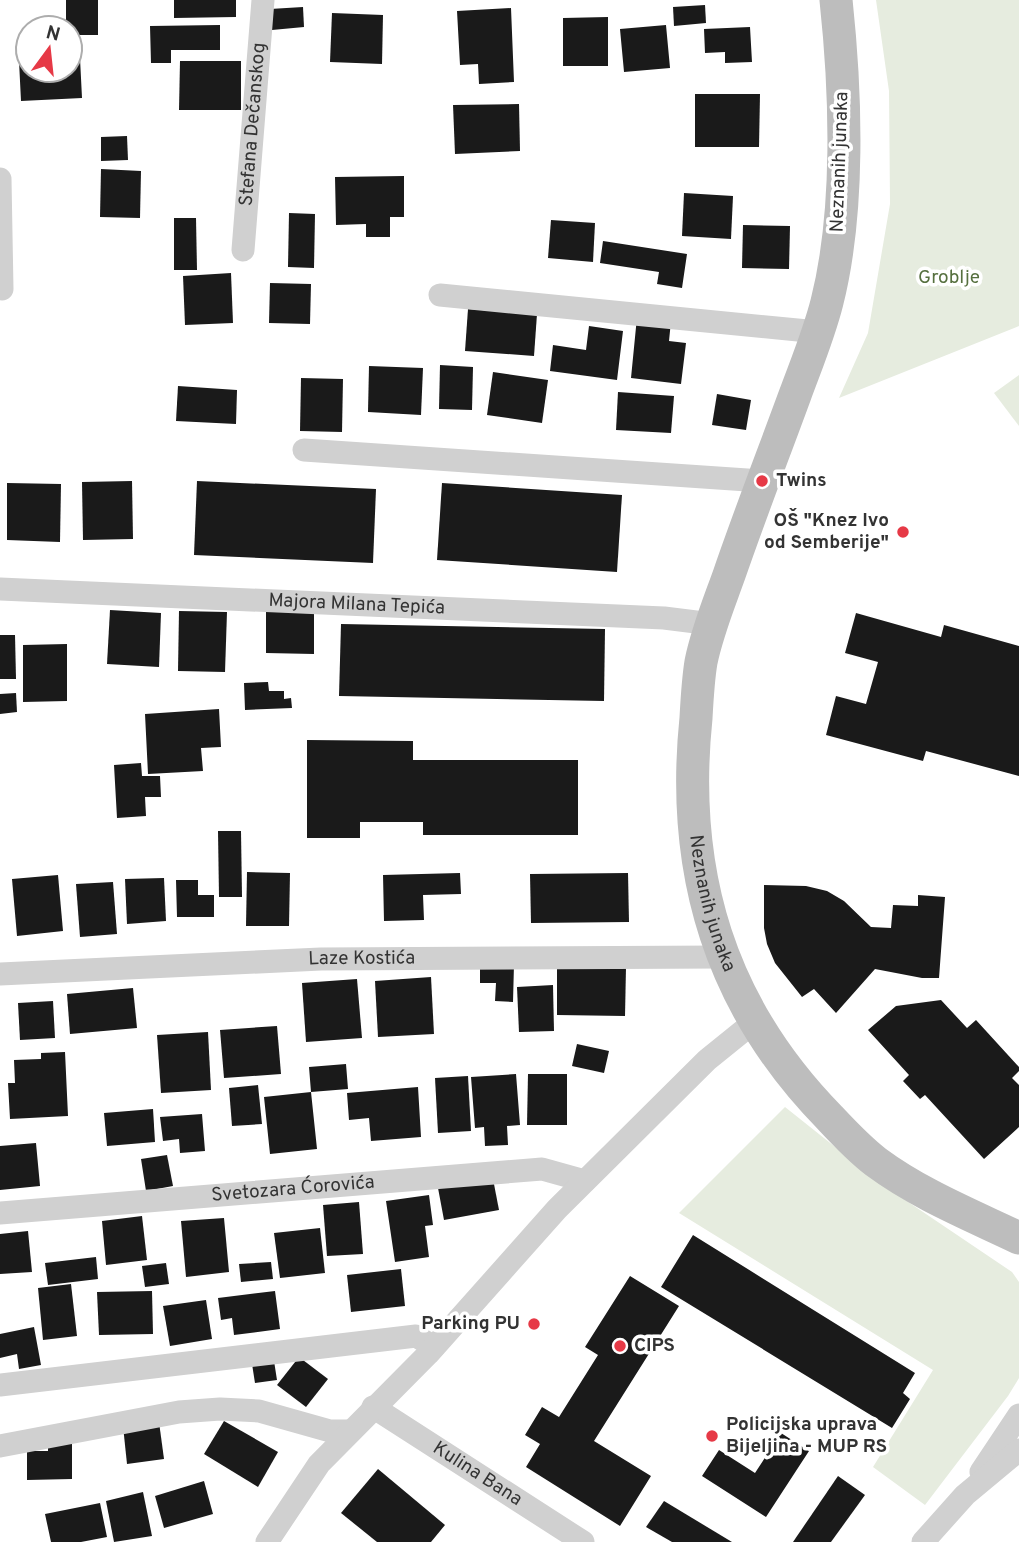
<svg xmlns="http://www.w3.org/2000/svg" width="1019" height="1542" font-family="Overpass,sans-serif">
<rect width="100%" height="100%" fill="#fff"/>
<!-- green -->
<g fill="#e6ecdf">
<path d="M876,0H1019V326L839,398L868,333L890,204L889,91Z"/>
<path d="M1019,375V426L994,393Z"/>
<path d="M785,1107L883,1185L1012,1272L1019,1282V1378L1008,1396L925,1505L873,1467L933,1370L679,1213Z"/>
</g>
<!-- building -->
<g fill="#1a1a1a">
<path d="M66,0H98V35H70V28H66Z"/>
<path d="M174,0H236V17L174,18Z"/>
<path d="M705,5L706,23L674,26L673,7Z"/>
<path d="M303,7L304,27L272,30L270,9Z"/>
<path d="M511,8L514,82L479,84L478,64L460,65L457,11Z"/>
<path d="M332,13L383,15L382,64L330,62Z"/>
<path d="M608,17V66H563V18Z"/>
<path d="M220,25V50H171V63H151L150,26Z"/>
<path d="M666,25L670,68L624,72L620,29Z"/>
<path d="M750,27L752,62L725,63V52L705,53L704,29Z"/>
<path d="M80,58L82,98L21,101L19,61H28V70H70V59Z"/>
<path d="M180,61H241V110H179Z"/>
<path d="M695,94H760L759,147H695Z"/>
<path d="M519,104L520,151L455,154L453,105Z"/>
<path d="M127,136L128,160L101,161V137Z"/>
<path d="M101,169L141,171L140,218L100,217Z"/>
<path d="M404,176V217H390V237H366V224L336,225L335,177Z"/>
<path d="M684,193L733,196L731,239L682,236Z"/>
<path d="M289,213L315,214L314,268L288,267Z"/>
<path d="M174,218H196L197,270H174Z"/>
<path d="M551,220L595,223L593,262L548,258Z"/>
<path d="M743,225L790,226L789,269L742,268Z"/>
<path d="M603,241L687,254L682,288L657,284L659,272L600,263Z"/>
<path d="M231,273L233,323L185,325L183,276Z"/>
<path d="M270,283L311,284L310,324L269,323Z"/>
<path d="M468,309L537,314L534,356L465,351Z"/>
<path d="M637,317L671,321L669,341L686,343L681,384L631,378Z"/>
<path d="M589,326L623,331L617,380L550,371L553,345L586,350Z"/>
<path d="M440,365L473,367L472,410L439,409Z"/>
<path d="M369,366L423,368L421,415L368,412Z"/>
<path d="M493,372L548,380L542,423L487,415Z"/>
<path d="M301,378L343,379L342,432L300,431Z"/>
<path d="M178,386L237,390L236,424L176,421Z"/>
<path d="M618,392L674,396L671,433L616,430Z"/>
<path d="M717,394L751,400L746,430L712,425Z"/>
<path d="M132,481L133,539L83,540L82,482Z"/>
<path d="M197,481L376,489L373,563L194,555Z"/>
<path d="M7,483L61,484L60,542L7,540Z"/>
<path d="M442,483L622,495L617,572L437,560Z"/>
<path d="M266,609H314V654L266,653Z"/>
<path d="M110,610L161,613L159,667L107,664Z"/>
<path d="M179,611L227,612L225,672L178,671Z"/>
<path d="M856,613L941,637L944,625L1019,646V776L926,751L923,761L826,735L836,696L866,704L878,662L845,653Z"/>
<path d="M341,624L605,629L604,701L339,696Z"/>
<path d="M0,635H15L16,679H0Z"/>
<path d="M67,644V701L23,702V645Z"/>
<path d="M268,682L269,691H284V699L291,698L292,708L245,710L244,683Z"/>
<path d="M16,693L17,712L0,714V694Z"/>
<path d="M219,709L221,747L201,748L203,771L148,774L145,714Z"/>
<path d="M307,740L413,741V760H578V835H423V822H360V838H307Z"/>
<path d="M141,763L142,776H160L161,797H145L146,816L117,818L114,765Z"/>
<path d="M218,831H241L242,897H219Z"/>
<path d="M247,872L290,873L289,926H246Z"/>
<path d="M460,873L461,894L423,895L424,920L384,921L383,875Z"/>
<path d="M628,873L629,922L531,923L530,874Z"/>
<path d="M58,875L63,931L17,936L12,879Z"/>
<path d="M164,878L166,921L127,924L125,879Z"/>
<path d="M176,880H198V895H214V917H177Z"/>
<path d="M113,882L117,934L80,937L76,884Z"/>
<path d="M764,885L806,886L827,891L844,901L871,927L891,928L893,905L918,906V895L945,897L939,978H922L875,969L836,1013L814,989L802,997L775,963L767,944L764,928Z"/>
<path d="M480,963L514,964L513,1002L495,1001L496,983H480Z"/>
<path d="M557,966L626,967L625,1016L557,1015Z"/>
<path d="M431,977L434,1034L378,1037L375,981Z"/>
<path d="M357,979L362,1038L306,1042L302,983Z"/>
<path d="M553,985L554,1031L519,1032L517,987Z"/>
<path d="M133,988L137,1028L70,1034L67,994Z"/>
<path d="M941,1000L967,1028L976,1020L1019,1067V1071L1012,1078L1019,1085V1127L984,1159L925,1095L920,1099L903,1081L909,1075L868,1030L896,1006Z"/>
<path d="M53,1001L55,1038L20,1040L18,1003Z"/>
<path d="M277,1026L281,1074L224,1078L220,1030Z"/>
<path d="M208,1032L211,1090L161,1093L157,1035Z"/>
<path d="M577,1044L609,1051L604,1073L572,1066Z"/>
<path d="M65,1052L68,1116L10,1119L8,1083H15L14,1060L41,1059V1053Z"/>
<path d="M346,1064L348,1089L311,1092L317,1149L270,1154L264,1097L311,1092L309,1067Z"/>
<path d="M516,1074L520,1125L507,1126L508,1145L485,1146L484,1127L475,1128L471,1077Z"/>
<path d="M528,1074H567V1125H527Z"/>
<path d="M468,1076L471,1131L438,1133L435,1078Z"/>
<path d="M258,1085L262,1124L232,1126L229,1088Z"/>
<path d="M418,1087L421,1137L371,1141L369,1118L349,1120L347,1093Z"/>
<path d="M153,1109L155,1142L107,1146L104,1113Z"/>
<path d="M202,1114L205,1151L180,1153L179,1139L163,1141L160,1117Z"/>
<path d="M36,1143L40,1186L0,1190V1146Z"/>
<path d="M167,1155L173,1186L146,1191L141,1159Z"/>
<path d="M493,1179L499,1210L444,1220L438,1188Z"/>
<path d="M429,1195L433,1225L425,1226L429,1257L395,1262L386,1201Z"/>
<path d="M359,1202L363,1254L327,1256L323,1205Z"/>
<path d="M142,1216L147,1260L106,1265L102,1221Z"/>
<path d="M224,1218L229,1272L186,1277L181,1221Z"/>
<path d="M320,1228L325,1273L280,1278L274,1233Z"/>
<path d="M28,1231L32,1272L0,1274V1234Z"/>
<path d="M693,1235L915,1373L903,1393L910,1399L892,1428L661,1287Z"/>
<path d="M96,1257L98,1279L48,1285L45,1263Z"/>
<path d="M271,1262L273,1279L241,1282L239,1264Z"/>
<path d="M166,1263L169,1284L145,1287L142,1266Z"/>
<path d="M401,1269L405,1306L351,1312L347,1275Z"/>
<path d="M630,1276L679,1306L594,1441L651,1476L620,1526L526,1467L540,1444L525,1435L542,1407L559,1417L598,1355L585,1347Z"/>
<path d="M71,1284L77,1336L43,1340L38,1288Z"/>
<path d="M152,1291L153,1334L99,1335L97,1292Z"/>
<path d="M275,1291L280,1329L234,1335L232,1318L221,1320L218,1298Z"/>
<path d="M206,1300L212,1339L170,1346L163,1306Z"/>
<path d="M34,1327L41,1365L19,1369L17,1354L0,1358V1334Z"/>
<path d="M299,1357L328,1379L306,1407L277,1385Z"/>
<path d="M274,1361L277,1380L255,1383L252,1364Z"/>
<path d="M224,1421L278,1452L258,1487L204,1454Z"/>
<path d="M159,1422L164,1459L127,1464L123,1426Z"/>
<path d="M781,1433L809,1451L766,1517L702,1476L719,1450L755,1473Z"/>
<path d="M48,1444H72V1479L27,1480V1451H48Z"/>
<path d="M378,1469L445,1525L431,1542H377L341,1513Z"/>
<path d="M838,1476L865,1495L831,1542H793Z"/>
<path d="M204,1481L213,1514L164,1528L155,1496Z"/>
<path d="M143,1492L152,1536L114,1542L106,1501Z"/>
<path d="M664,1501L732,1542H672L646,1527Z"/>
<path d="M100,1503L107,1537L81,1542H51L45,1514Z"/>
</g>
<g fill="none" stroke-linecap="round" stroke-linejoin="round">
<!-- minor -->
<g stroke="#d0d0d0" stroke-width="23">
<path d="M0,179L2,289"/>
<path id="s1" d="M243,250L263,0"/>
<path d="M440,295L818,332"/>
<path d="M304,450L762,481"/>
<path id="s2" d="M0,589L664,618L712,624"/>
<path id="s3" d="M0,974L321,959L723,957"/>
<path id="s4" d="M0,1213L542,1169L585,1181"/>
<path d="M0,1385L416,1336L434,1347"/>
<path id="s5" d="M373,1407L583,1542"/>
<path d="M0,1446L179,1412L220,1409L259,1411L330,1431H350"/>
<path d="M981,1472L1019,1415"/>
<path d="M267,1542L319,1464L428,1354L557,1209L707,1060L754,1022"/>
<path d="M923,1542L965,1495L1019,1450"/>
</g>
<!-- secondary -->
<path stroke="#bdbdbd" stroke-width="33" id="s6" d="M836,0C846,93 850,211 827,302C819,334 806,365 795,395C773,455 750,514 729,575C719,603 707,632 701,662C698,680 697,700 696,718C680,873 720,1006 830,1118C844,1133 859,1149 876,1162C919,1194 971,1215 1019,1238"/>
</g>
<!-- markers -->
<g fill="#e63946" stroke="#fff" stroke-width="2.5">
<circle cx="762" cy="481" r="7"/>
<circle cx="903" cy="532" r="7"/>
<circle cx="534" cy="1324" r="7"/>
<circle cx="620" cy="1346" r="7"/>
<circle cx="712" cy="1436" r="7"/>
</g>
<g text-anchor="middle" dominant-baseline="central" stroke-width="7" stroke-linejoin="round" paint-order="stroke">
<!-- street labels -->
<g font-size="19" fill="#333" stroke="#fff">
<text stroke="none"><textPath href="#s1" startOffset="126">Stefana Dečanskog</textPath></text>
<text transform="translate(840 162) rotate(-88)">Neznanih junaka</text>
<text stroke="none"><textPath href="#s2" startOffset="357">Majora Milana Tepića</textPath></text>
<text stroke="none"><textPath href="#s6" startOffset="929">Neznanih junaka</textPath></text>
<text stroke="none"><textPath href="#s3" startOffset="362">Laze Kostića</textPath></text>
<text stroke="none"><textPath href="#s4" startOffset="294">Svetozara Ćorovića</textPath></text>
<text stroke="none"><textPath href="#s5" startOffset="124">Kulina Bana</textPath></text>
</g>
<!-- park labels -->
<g font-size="19" fill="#56703f" stroke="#fff">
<text x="949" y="278">Groblje</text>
</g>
<!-- poi labels -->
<g font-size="19" font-weight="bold" fill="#333" stroke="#fff" text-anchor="start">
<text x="776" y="481">Twins</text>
<text x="889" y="521" text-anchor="end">OŠ "Knez Ivo<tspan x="889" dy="22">od Semberije"</tspan></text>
<text x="520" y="1324" text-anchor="end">Parking PU</text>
<text x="634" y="1346">CIPS</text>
<text x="726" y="1425">Policijska uprava<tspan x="726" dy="22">Bijeljina - MUP RS</tspan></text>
</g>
</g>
<!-- north arrow -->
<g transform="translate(49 49) rotate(15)"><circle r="33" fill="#ffffff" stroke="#adadad" stroke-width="2"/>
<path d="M0-5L12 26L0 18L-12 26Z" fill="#e63946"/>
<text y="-10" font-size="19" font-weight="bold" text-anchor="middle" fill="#333333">N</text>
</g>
</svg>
